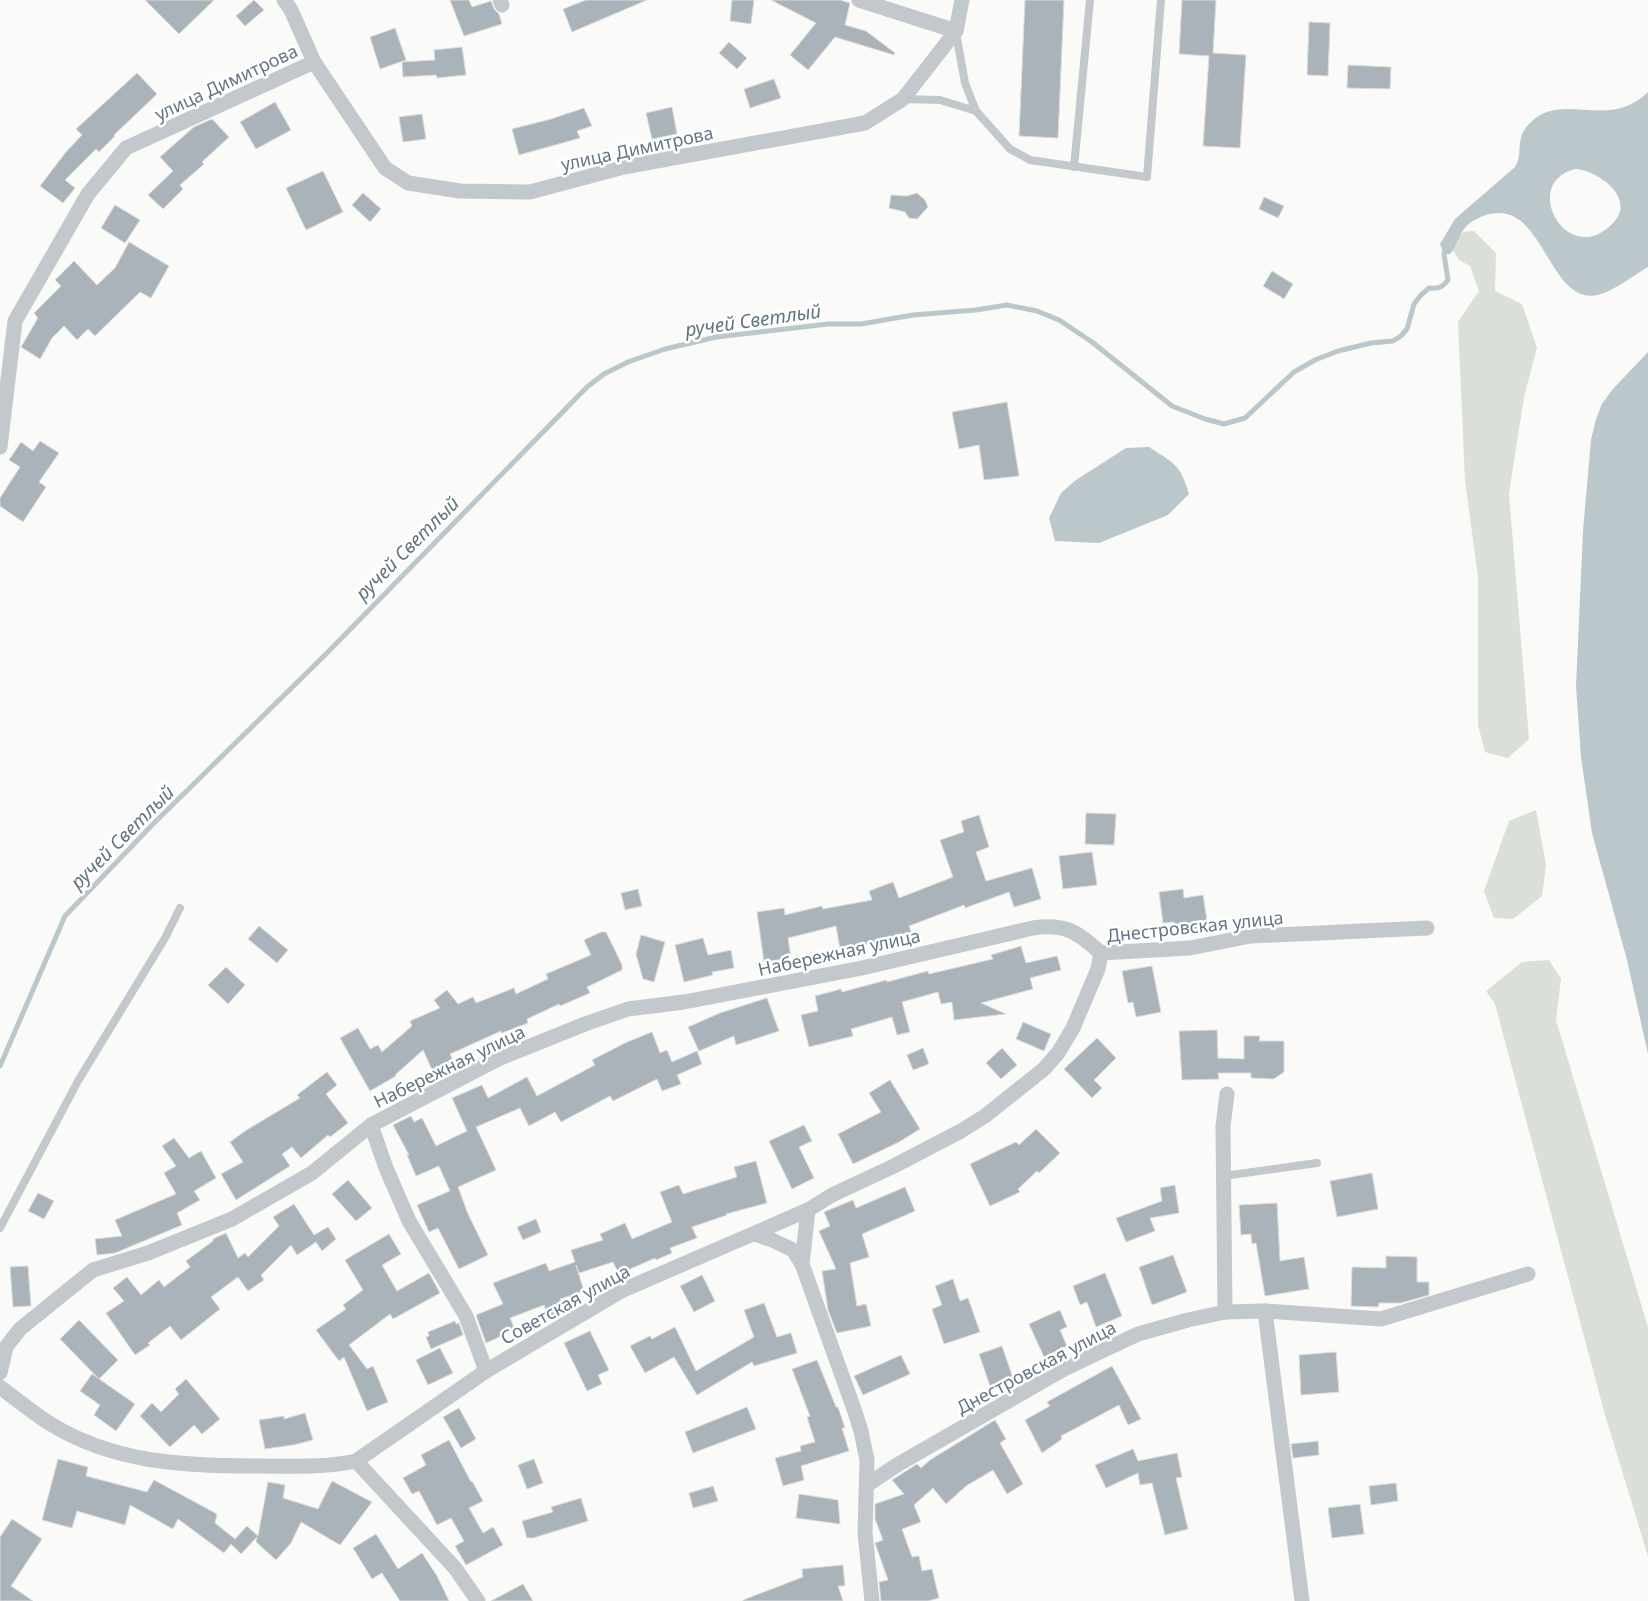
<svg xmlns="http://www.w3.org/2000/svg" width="1648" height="1601" font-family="'Noto Sans',sans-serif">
<rect width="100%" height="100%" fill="#fafaf8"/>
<!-- green -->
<g fill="#dadfd7">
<path d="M1474,231L1496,253L1495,291L1522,304L1537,348L1524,397L1509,494L1529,739L1508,758L1485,752L1478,725V576L1465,481L1458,322L1479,291L1470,266L1459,260L1453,250L1456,241L1463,232Z"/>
<path d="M1536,810L1546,865L1542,896L1513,919L1494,918L1484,891L1509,821Z"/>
<path d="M1549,960L1561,979L1556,1020L1648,1327V1556L1605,1415L1495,1004L1486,991L1522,962Z"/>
</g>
<!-- water -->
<g fill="#bbc7cb" fill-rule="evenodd">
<path d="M1648,92V267C1634,275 1614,291 1598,295C1551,305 1545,213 1499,213C1488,213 1479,217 1470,223C1459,231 1458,245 1450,254H1444L1440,244L1455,219L1515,167C1524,153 1514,140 1529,124C1562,89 1608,132 1648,92ZM1575,169C1598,170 1636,198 1614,222C1568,272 1519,183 1575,169Z"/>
<path d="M1648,352V1054L1627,960L1592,833L1581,757L1576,686L1583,531L1591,440L1596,419L1602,404L1612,390Z"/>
<path d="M1149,447C1175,464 1180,464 1189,494L1168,515L1099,543L1055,541L1049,518L1061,493L1076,480L1126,448Z"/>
</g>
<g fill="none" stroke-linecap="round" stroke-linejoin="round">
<!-- stream -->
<path stroke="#bbc7cb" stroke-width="5" d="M0,1066L65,916L153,824L326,654L587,387L604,374L628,362L665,349L716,337L828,324H861L913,315L976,310L1007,305L1037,311L1059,320L1092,342L1172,406L1205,419L1224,424L1245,418L1294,372L1315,360L1338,351L1371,343L1393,341L1401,336L1407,329L1414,304L1421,295L1429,288C1438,289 1442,288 1448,280L1444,254L1446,248"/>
</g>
<!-- building -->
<g fill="#aab3b9" stroke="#dcdcda">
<path d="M145,0H214L179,34Z"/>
<path d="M254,0L264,10L245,26L236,16Z"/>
<path d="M450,0H469L472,7L491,1L494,9L499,14L502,24L464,36Z"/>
<path d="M586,0H647L572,32L563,9Z"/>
<path d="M732,0H754L751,24L730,21Z"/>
<path d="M771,0H840L850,3L845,25L866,31L895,53L894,55L835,37L808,70L790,55L816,23Z"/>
<path d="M1025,0H1064L1058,138L1019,136Z"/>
<path d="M1182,0H1216L1213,53L1246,55L1240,148L1203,146L1209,56L1179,54Z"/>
<path d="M1309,22L1330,23L1328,76L1307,75Z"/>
<path d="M395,28L406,60L380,69L370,37Z"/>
<path d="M729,42L747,58L737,69L719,53Z"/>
<path d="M462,47L466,75L437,78L436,75L403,77L402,62L435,60L434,50Z"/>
<path d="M1348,65L1391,67L1390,89L1347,88Z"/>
<path d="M137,73L157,94L114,135L115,136L99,152L96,149L65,180L75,188L63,203L40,186L66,152L82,135L76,129Z"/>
<path d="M774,79L781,98L750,108L744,89Z"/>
<path d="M275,102L291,130L256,149L240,122Z"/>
<path d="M672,107L677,134L652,139L646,113Z"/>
<path d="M584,108L592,126L577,131L580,138L519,155L512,129L551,119Z"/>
<path d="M422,114L426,139L403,142L399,117Z"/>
<path d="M212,119L229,137L202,162L204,164L180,185L183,189L163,209L148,195L173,171L160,157L194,127Z"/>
<path d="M323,171L343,212L306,230L286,188Z"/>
<path d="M363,193L381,209L370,222L352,205Z"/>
<path d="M917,193L925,200L928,207L917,219L909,218L905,212L889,208L891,195L907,196Z"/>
<path d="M1264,197L1284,206L1278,218L1259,209Z"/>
<path d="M115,205L140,220L125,243L101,228Z"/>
<path d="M129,242L169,266L151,298L140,292L95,336L88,329L77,340L64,326L52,338L40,359L21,347L38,318L34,313L61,286L55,280L74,261L97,285L115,268Z"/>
<path d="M1272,271L1293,284L1284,299L1263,286Z"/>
<path d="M1007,402L1019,476L984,480L979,445L959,449L952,412Z"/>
<path d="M40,441L59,453L39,482L46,487L23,522L0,506V498L20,467L9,460L21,442L33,451Z"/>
<path d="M1086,813L1116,814L1114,845L1085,844Z"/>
<path d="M979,815L989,847L976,852L986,881L1032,868L1041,899L1014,907L1009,892L965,908L964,905L909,926L912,934L888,942L887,940L840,949L836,926L788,938L791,958L764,962L757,912L784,908L785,915L822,906L823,909L872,900L869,891L893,882L899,898L953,877L940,840L964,832L961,821Z"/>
<path d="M1092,852L1097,885L1063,889L1059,856Z"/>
<path d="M638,889L642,906L625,910L621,893Z"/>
<path d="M1183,889L1184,898L1203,895L1208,927L1175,932L1174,922L1163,923L1159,892Z"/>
<path d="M259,926L288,950L277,963L248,939Z"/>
<path d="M601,932H606L622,965V970L587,987L590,993L560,1006L559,1004L527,1019L528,1023L502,1033L501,1031L450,1054L455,1065L434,1074L423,1050L395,1075L396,1076L370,1091L340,1038L358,1028L370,1049L378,1045L382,1052L412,1026L410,1021L440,1008L434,1000L447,990L458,1004L473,997L476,1003L514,988L516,994L548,979L546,974L591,955L584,940Z"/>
<path d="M641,935L665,942L654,982L643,979L636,954Z"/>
<path d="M703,938L708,955L731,950L734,968L712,972L713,975L684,982L675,945Z"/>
<path d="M1021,946L1026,963L1057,956L1061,970L1030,978L1033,989L981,1003L1006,1014L954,1020L952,1002L941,1004L938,992L902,1002L910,1032L897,1035L892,1017L851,1029L853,1036L809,1047L801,1015L818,1011L815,996L841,989L842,992L887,980V982L928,971L929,974L993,959L991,955Z"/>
<path d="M1152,966L1161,1012L1136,1017L1133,1002L1128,1003L1122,971Z"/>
<path d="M226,967L245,985L228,1004L208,985Z"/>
<path d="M767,998L779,1031L736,1045L734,1036L699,1051L688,1027L720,1013Z"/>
<path d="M1023,1022L1051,1034L1044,1051L1016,1039Z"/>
<path d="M1217,1030L1218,1058L1244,1059V1036H1260L1259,1041H1284V1072L1274,1079L1251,1078V1073H1218L1219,1079L1182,1080L1179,1031Z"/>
<path d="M652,1032L660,1053L667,1050L672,1062L697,1051L702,1064L677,1075L681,1084L662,1091L657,1079L613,1101L610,1096L561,1122L555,1112L529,1126L520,1108L476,1127L496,1170L458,1187L468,1214L488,1255L459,1269L438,1228L429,1232L417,1205L450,1191L439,1166L416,1176L407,1155H409L393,1125L411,1116L414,1122L422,1118L436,1146L467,1131L452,1098L482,1085L488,1098L527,1077L537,1096L595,1065L592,1060L625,1043Z"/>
<path d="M1097,1038L1116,1058L1094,1080L1102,1088L1092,1098L1064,1069Z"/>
<path d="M923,1048L929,1064L913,1070L907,1055Z"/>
<path d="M1002,1048L1017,1065L1001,1079L986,1063Z"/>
<path d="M327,1072L337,1085L326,1094L348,1123L330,1137L328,1135L301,1158L292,1147L282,1154L290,1166L236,1200L221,1174L243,1162L230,1142L245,1131L300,1098L297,1095Z"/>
<path d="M890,1080L920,1129L899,1142L853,1164L838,1134L881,1112L869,1093Z"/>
<path d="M804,1125L812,1141L799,1147L814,1178L792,1189L769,1141Z"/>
<path d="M1036,1129L1060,1153L1039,1173L1037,1171L1018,1189L1020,1192L990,1206L970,1164L1016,1142L1019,1145Z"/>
<path d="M174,1138L189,1158L201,1151L216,1178L194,1191L200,1200L177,1213L182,1225L115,1253L97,1255L95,1239L122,1236L115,1220L176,1194L164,1173L176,1166L162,1146Z"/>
<path d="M756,1161L767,1203L726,1214L727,1215L692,1227L697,1238L670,1248L672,1253L656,1260L655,1258L619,1274L613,1262L579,1273L576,1265L584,1291L560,1299L565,1311L549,1318L544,1305L510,1318L515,1330L486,1343L476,1315L503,1304L493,1283L546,1263L549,1271L575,1262L571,1250L603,1240L600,1234L625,1223L632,1239L672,1222L660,1192L679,1185L683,1194L737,1177L734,1167Z"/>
<path d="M1372,1173L1378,1209L1337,1217L1330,1181Z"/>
<path d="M348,1180L372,1208L356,1221L332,1194Z"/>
<path d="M1175,1185L1179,1213L1150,1218L1155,1231L1126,1242L1116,1218L1162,1201L1160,1188Z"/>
<path d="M905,1187L915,1211L862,1234L869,1257L850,1263L857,1306L866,1304L871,1326L837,1333L828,1310L822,1271L836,1269L819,1231L830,1226L824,1212L853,1200L856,1208Z"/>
<path d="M38,1193L54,1201L44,1219L28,1211Z"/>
<path d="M1277,1203L1280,1261L1304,1257L1309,1289L1265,1296L1256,1243L1252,1244L1251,1234L1241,1235L1239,1205Z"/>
<path d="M294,1204L314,1235L328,1227L336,1239L322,1251L316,1242L297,1255L291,1245L261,1275L264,1280L248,1291L238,1277L211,1297L220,1309L181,1340L170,1326L148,1343L150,1345L135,1355L106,1313L124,1301L113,1288L127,1277L141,1295L159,1280L164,1287L190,1267L186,1261L213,1241V1239L226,1233L238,1258L245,1253L248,1257L279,1226L273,1217Z"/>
<path d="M536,1219L541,1232L523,1240L517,1227Z"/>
<path d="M389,1234L401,1254L382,1265L397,1291L429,1273L440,1293L393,1319L390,1314L349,1345L367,1369L373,1366L388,1402L367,1411L344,1357L339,1361L316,1330L346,1309L343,1305L363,1290L345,1260Z"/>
<path d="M1173,1255L1187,1292L1152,1305L1139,1267Z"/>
<path d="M1386,1256L1417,1257V1282H1429V1295L1401,1303H1379L1378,1307L1351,1306L1352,1267L1386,1268Z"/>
<path d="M28,1266L31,1306L13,1307L10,1267Z"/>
<path d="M1105,1273L1122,1316L1096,1327L1087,1302L1080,1305L1073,1286Z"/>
<path d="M702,1275L715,1301L694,1312L680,1286Z"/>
<path d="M953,1279L960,1301L968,1298L980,1332L944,1344L932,1309L942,1305L935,1286Z"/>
<path d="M764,1303L777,1337L791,1333L797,1353L754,1366L752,1362L697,1395L674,1357L645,1373L630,1346L650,1336L652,1339L675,1327L696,1371L754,1337L744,1310Z"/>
<path d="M1060,1310L1067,1327L1060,1330L1067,1346L1044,1357L1029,1324Z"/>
<path d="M79,1320L118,1360L99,1379L60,1339Z"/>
<path d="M455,1321L456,1324L459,1323L463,1335L431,1349L426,1337L429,1336L428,1332Z"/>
<path d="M590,1331L609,1370L598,1375L602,1384L587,1391L564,1343Z"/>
<path d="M1002,1346L1014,1381L991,1389L979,1354Z"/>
<path d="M440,1348L453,1373L428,1385L416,1360Z"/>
<path d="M1336,1352L1339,1392L1301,1395L1299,1355Z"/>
<path d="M901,1355L910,1374L863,1395L854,1376Z"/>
<path d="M817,1360L836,1407H838L845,1428H842L849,1451L801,1466L804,1480L783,1486L775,1458L801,1451L800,1446L815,1442L807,1417L810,1416L792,1369Z"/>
<path d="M1112,1366L1141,1419L1128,1425L1119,1405L1061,1436L1062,1439L1042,1453L1025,1420L1050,1406L1047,1402Z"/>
<path d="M92,1374L135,1404L116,1431L94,1415L100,1405L80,1391Z"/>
<path d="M186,1379L220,1419L202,1434L194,1425L170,1447L140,1416L152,1403L161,1412L179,1394L175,1389Z"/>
<path d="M747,1407L756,1429L693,1453L685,1432Z"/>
<path d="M459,1408L476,1439L461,1448L443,1417Z"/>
<path d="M305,1413L313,1440L293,1445L265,1449L259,1420L284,1416V1419Z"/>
<path d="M995,1420L1006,1439L1000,1443L1023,1484L1007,1494L993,1470L966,1486L946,1504L933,1488L914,1505L921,1522L902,1529L912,1557L919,1556L922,1571L932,1569L939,1598L928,1601H881L879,1582L888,1580L876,1546L875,1543L883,1540L875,1519V1504L904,1494L892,1480L917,1464L921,1468L930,1460Z"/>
<path d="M449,1440L471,1482L472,1481L483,1501L469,1508L483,1533L493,1527L503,1545L466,1565L455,1546L464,1541L451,1518L437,1525L419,1491L412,1494L403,1478L426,1465L421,1455Z"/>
<path d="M1318,1441L1319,1455L1293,1458L1291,1444Z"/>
<path d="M1133,1449L1138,1461L1177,1453L1182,1477L1176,1478L1188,1529L1165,1535L1152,1483L1140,1485L1138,1473L1106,1488L1095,1465Z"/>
<path d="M58,1459L88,1467L86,1476L147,1492L154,1480L217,1514L215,1523L235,1539L247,1526L258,1536L268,1482L285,1485L283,1498L318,1509L332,1481L372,1502L340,1545L301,1522L291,1543L276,1560L256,1542L257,1537L241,1554L231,1544L224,1553L178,1519L173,1529L130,1505L125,1525L77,1511L72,1528L42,1520Z"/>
<path d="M534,1459L543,1483L527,1489L518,1465Z"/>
<path d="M1396,1483L1398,1501L1371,1505L1369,1486Z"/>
<path d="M713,1486L718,1501L693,1508L689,1493Z"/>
<path d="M799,1494L838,1500L840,1524L796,1518Z"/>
<path d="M581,1498L588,1521L533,1538H527L522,1521L553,1512L551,1507Z"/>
<path d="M1360,1504L1364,1534L1332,1538L1328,1508Z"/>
<path d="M12,1519L42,1539L11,1586L33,1601H0V1537Z"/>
<path d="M376,1534L398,1569L422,1553L437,1576L449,1601H400L382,1573L372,1579L353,1548Z"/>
<path d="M843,1565L845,1586H838L843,1601H743V1600L803,1577L802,1569Z"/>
<path d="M523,1584L533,1601H491Z"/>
</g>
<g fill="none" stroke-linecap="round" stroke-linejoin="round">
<!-- service -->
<g stroke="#c3c8cc" stroke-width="8">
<path d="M956,33L965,83L976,111"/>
<path d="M903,99L940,100L976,111L1010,149L1030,160L1147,177L1161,0"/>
<path d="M1074,167L1090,0"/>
<path d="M1224,1176L1317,1163"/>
<path d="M0,1228L78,1081L165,938L180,908"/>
</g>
<!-- minor -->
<g stroke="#c3c8cc" stroke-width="15">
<path d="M284,0L291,10L314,62L385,168L408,183L460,191L530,192L624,167L865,123L903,99L956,31L962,0"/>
<path d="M500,0L502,5"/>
<path d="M859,0L956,31"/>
<path d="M0,447L15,321L88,194L126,148L314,62"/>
<path d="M1101,953L1190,948L1251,936L1427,928"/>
<path d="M371,1125L386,1168L409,1221L466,1316L486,1371"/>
<path d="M808,1210L802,1264L854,1409L861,1431L867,1460L865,1533L872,1601"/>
<path d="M755,1234L772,1240L793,1250L802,1264"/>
<path d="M1265,1311L1302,1601"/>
<path d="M1225,1312L1223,1126L1227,1094"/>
<path d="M0,1373L6,1347L20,1329L93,1270L148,1253L232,1219L312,1173L371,1125L498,1059L585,1024L628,1009L684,1002L862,968L1033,928C1066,923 1077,932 1101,953"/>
<path d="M0,1387C16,1399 32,1412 49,1423C113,1463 184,1466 258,1466C291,1466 324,1468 356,1461L486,1371L621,1291L808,1210L832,1195L894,1166L961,1131L985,1116L1044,1069L1058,1053L1073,1028L1098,969L1101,953"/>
<path d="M356,1461L455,1568L478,1601"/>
<path d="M867,1485L897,1465L1064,1369L1138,1334L1188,1320L1225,1312L1265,1311L1381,1319L1528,1274"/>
</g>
</g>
<g text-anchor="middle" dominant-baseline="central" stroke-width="5" stroke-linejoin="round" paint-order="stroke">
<!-- street labels -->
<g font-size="18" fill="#657683" stroke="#fff">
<text transform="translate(226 82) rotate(-25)">улица Димитрова</text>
<text transform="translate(637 148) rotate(-12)">улица Димитрова</text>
<text transform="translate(1195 926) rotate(-6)">Днестровская улица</text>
<text transform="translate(839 952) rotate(-12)">Набережная улица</text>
<text transform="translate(449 1066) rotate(-26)">Набережная улица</text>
<text transform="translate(565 1304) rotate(-29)">Советская улица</text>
<text transform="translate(1036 1367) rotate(-28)">Днестровская улица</text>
</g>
<!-- water labels -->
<g font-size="19" font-style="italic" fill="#60757c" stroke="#fff">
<text transform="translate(753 320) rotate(-8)">ручей Светлый</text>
<text transform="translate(407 548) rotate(-45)">ручей Светлый</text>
<text transform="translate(122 837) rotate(-45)">ручей Светлый</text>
</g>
</g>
</svg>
